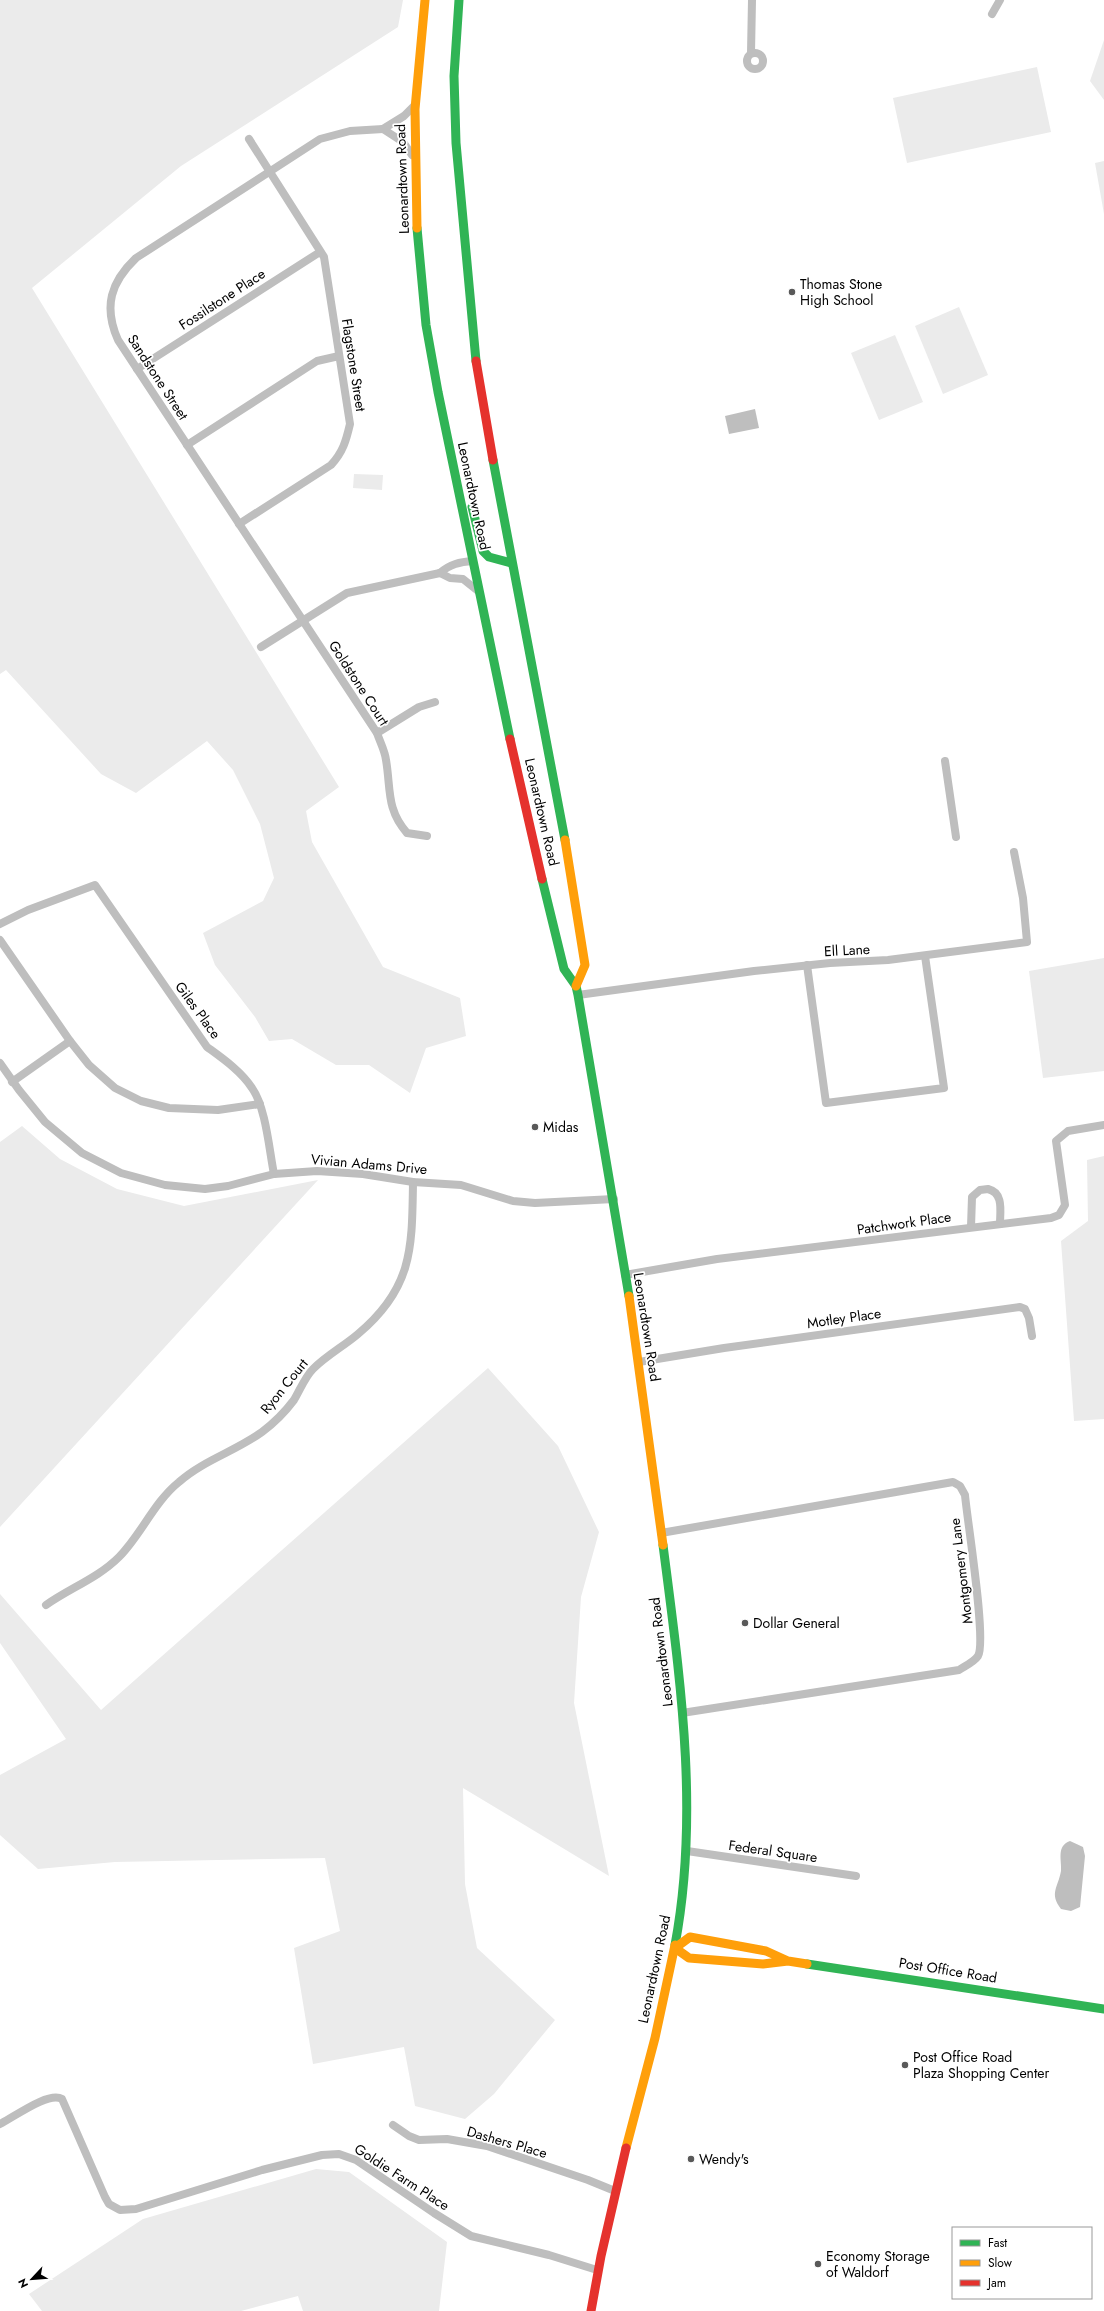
<svg xmlns="http://www.w3.org/2000/svg" width="1104" height="2311" font-family="Jost,sans-serif">
<rect width="100%" height="100%" fill="#fff"/>
<!-- green -->
<g fill="#ebebeb">
<path d="M0,0H403L398,27L181,166L32,288L339,787L306,811L312,842L383,967L460,998L466,1036L426,1048L410,1093L369,1065H336L292,1039L269,1041L255,1017L215,965L203,933L263,901L274,878L260,824L233,770L207,741L136,793L101,774L6,670L0,674Z"/>
<path d="M1104,40V100L1090,81Z"/>
<path d="M1037,67L1051,132L907,163L893,98Z"/>
<path d="M1104,161V214L1095,163Z"/>
<path d="M959,307L988,375L943,394L915,326Z"/>
<path d="M895,335L923,402L879,420L851,353Z"/>
<path d="M354,474L383,475L382,490L353,488Z"/>
<path d="M1104,958V1071L1043,1078L1029,971Z"/>
<path d="M22,1126L60,1159L117,1189L184,1206L318,1180L0,1527V1142Z"/>
<path d="M1104,1156V1419L1074,1421L1061,1241L1088,1221L1087,1160Z"/>
<path d="M488,1368L558,1446L599,1532L581,1597L574,1703L609,1876L463,1788L465,1884L477,1948L555,2020L494,2094L465,2119L415,2106L404,2047L313,2064L294,1948L340,1931L325,1858L115,1862L38,1869L0,1835V1775L66,1739L0,1643V1594L101,1710Z"/>
<path d="M316,2169L349,2172L447,2242L439,2311H303L298,2296L241,2311H42L29,2294L143,2219Z"/>
</g>
<!-- water -->
<g fill="#bebebe">
<path d="M755,409L759,428L729,434L725,416Z"/>
<path d="M1070,1841L1083,1847L1085,1856L1080,1907L1071,1911L1061,1909C1049,1893 1058,1888 1061,1871C1062,1860 1056,1846 1070,1841Z"/>
</g>
<g fill="none" stroke-linecap="round" stroke-linejoin="round">
<!-- street -->
<g stroke="#bebebe" stroke-width="8">
<path d="M992,14L1000,0"/>
<circle cx="755" cy="61" r="8"/>
<path d="M751,53L752,0"/>
<path d="M383,129L350,131L320,139L136,258C111,282 103,306 118,340L377,733C380,742 385,751 386,760C391,789 386,809 407,833L427,836"/>
<path d="M412,155L403,142L383,129L404,116L414,106"/>
<path d="M137,369L320,252"/>
<path d="M187,445L317,361L339,356"/>
<path d="M239,524L331,465C343,452 346,441 350,424L324,257L249,139"/>
<path d="M440,573L450,578L463,579L478,591"/>
<path d="M261,647L347,593L440,573C450,564 460,562 473,561"/>
<path d="M377,733L419,707L435,702"/>
<path d="M945,761L956,837"/>
<path d="M0,924L28,910L95,885L207,1047C222,1058 241,1071 252,1088C266,1108 269,1149 274,1174"/>
<path d="M0,940L70,1041L89,1065L115,1088L141,1101L169,1108L218,1110L260,1104"/>
<path d="M807,965L826,1103L944,1088L925,956"/>
<path d="M578,995L754,971L830,963L888,960L1027,942L1023,898L1014,852"/>
<path d="M0,1063L19,1090L45,1122L82,1153L121,1173L165,1185L205,1189L228,1186L274,1174L317,1171L363,1174L413,1182L461,1185L513,1201L535,1203L614,1199"/>
<path d="M12,1082L70,1041"/>
<path d="M971,1227L972,1197L980,1190L988,1189C1004,1193 1000,1211 1000,1224"/>
<path d="M625,1275L717,1259L1051,1218L1059,1215L1065,1205L1056,1141L1068,1131L1104,1125"/>
<path d="M639,1362L724,1348L1020,1307L1025,1309L1029,1318L1032,1336"/>
<path d="M661,1533L953,1482L960,1486L965,1495C967,1519 987,1641 978,1656C974,1662 965,1666 959,1670L682,1713"/>
<path d="M46,1605C70,1588 98,1578 119,1557C141,1535 154,1502 179,1482C204,1460 236,1451 262,1432C274,1423 285,1412 294,1400C300,1390 305,1377 313,1369C327,1355 344,1346 358,1334C413,1288 412,1248 413,1182"/>
<path d="M687,1851L856,1876"/>
<path d="M0,2124C14,2117 49,2091 62,2099L105,2197L109,2204L120,2210L136,2209L262,2170L322,2155L339,2154L356,2160L434,2213L471,2236L549,2255L597,2270"/>
<path d="M393,2125L409,2136L419,2140L447,2139L487,2146L588,2180L615,2191"/>
</g>
<!-- fast -->
<g stroke="#30b455" stroke-width="9">
<path d="M459,0L454,76L456,143L476,361"/>
<path d="M417,228L426,325L438,392L510,739"/>
<path d="M493,460L565,840"/>
<path d="M472,507L483,551L489,557L511,563"/>
<path d="M542,879L564,969L576,986L578,995L629,1296"/>
<path d="M663,1545C680,1678 700,1812 675,1945"/>
<path d="M807,1964L1104,2009"/>
</g>
<!-- slow -->
<g stroke="#ff9f0a" stroke-width="9">
<path d="M417,228L415,109L425,0"/>
<path d="M565,840L585,965L576,986"/>
<path d="M629,1296L663,1545"/>
<path d="M788,1961L766,1951L690,1937L675,1948L689,1958L763,1964L788,1961L807,1964"/>
<path d="M626,2148L655,2038L675,1945"/>
</g>
<!-- jam -->
<g stroke="#e5322d" stroke-width="9">
<path d="M476,361L493,460"/>
<path d="M510,739L542,879"/>
<path d="M591,2311L601,2256L626,2148"/>
</g>
</g>
<!-- markers -->
<g fill="#595959" stroke="#fff" stroke-width="1.5">
<circle cx="792" cy="292" r="4"/>
<circle cx="535" cy="1127" r="4"/>
<circle cx="745" cy="1623" r="4"/>
<circle cx="905" cy="2065" r="4"/>
<circle cx="691" cy="2159" r="4"/>
<circle cx="818" cy="2264" r="4"/>
</g>
<g text-anchor="middle" dominant-baseline="central" stroke-width="3.5" stroke-linejoin="round" paint-order="stroke">
<!-- street labels -->
<g font-size="14" fill="#000" stroke="#fff">
<text transform="translate(402 179) rotate(-92)">Leonardtown Road</text>
<text transform="translate(222 299) rotate(-33)">Fossilstone Place</text>
<text transform="translate(354 365) rotate(81)">Flagstone Street</text>
<text transform="translate(158 377) rotate(57)">Sandstone Street</text>
<text transform="translate(474 496) rotate(78)">Leonardtown Road</text>
<text transform="translate(359 683) rotate(57)">Goldstone Court</text>
<text transform="translate(542 812) rotate(77)">Leonardtown Road</text>
<text transform="translate(847 950) rotate(-3)">Ell Lane</text>
<text transform="translate(198 1010) rotate(54)">Giles Place</text>
<text transform="translate(369 1164) rotate(5)">Vivian Adams Drive</text>
<text transform="translate(904 1223) rotate(-8)">Patchwork Place</text>
<text transform="translate(844 1318) rotate(-8)">Motley Place</text>
<text transform="translate(647 1327) rotate(81)">Leonardtown Road</text>
<text transform="translate(284 1386) rotate(-51)">Ryon Court</text>
<text transform="translate(961 1571) rotate(-97)">Montgomery Lane</text>
<text transform="translate(661 1652) rotate(-97)">Leonardtown Road</text>
<text transform="translate(773 1851) rotate(8)">Federal Square</text>
<text transform="translate(654 1969) rotate(-78)">Leonardtown Road</text>
<text transform="translate(948 1970) rotate(9)">Post Office Road</text>
<text transform="translate(507 2142) rotate(16)">Dashers Place</text>
<text transform="translate(402 2177) rotate(33)">Goldie Farm Place</text>
</g>
<!-- poi labels -->
<g font-size="14" fill="#000" stroke="#fff" text-anchor="start">
<text x="800" y="284">Thomas Stone<tspan x="800" dy="16">High School</tspan></text>
<text x="543" y="1127">Midas</text>
<text x="753" y="1623">Dollar General</text>
<text x="913" y="2057">Post Office Road<tspan x="913" dy="16">Plaza Shopping Center</tspan></text>
<text x="699" y="2159">Wendy's</text>
<text x="826" y="2256">Economy Storage<tspan x="826" dy="16">of Waldorf</tspan></text>
</g>
</g>
<!-- legend -->
<rect x="952" y="2227" width="140" height="72" fill="#ffffff" stroke="#999999"/>
<rect x="960" y="2240" width="20" height="6" fill="#30b455" stroke="#999999"/>
<text x="988" y="2247" font-size="12" fill="#000000">Fast</text>
<rect x="960" y="2260" width="20" height="6" fill="#ff9f0a" stroke="#999999"/>
<text x="988" y="2267" font-size="12" fill="#000000">Slow</text>
<rect x="960" y="2280" width="20" height="6" fill="#e5322d" stroke="#999999"/>
<text x="988" y="2287" font-size="12" fill="#000000">Jam</text>
<!-- north arrow -->
<g transform="translate(32 2279) rotate(244)" stroke="#ffffff" stroke-width="3" paint-order="stroke">
<path d="M0-3L7 15L0 10L-7 15Z" fill="#000000"/>
<text y="-6" font-size="11" font-weight="bold" text-anchor="middle" fill="#000000">N</text>
</g>
</svg>
